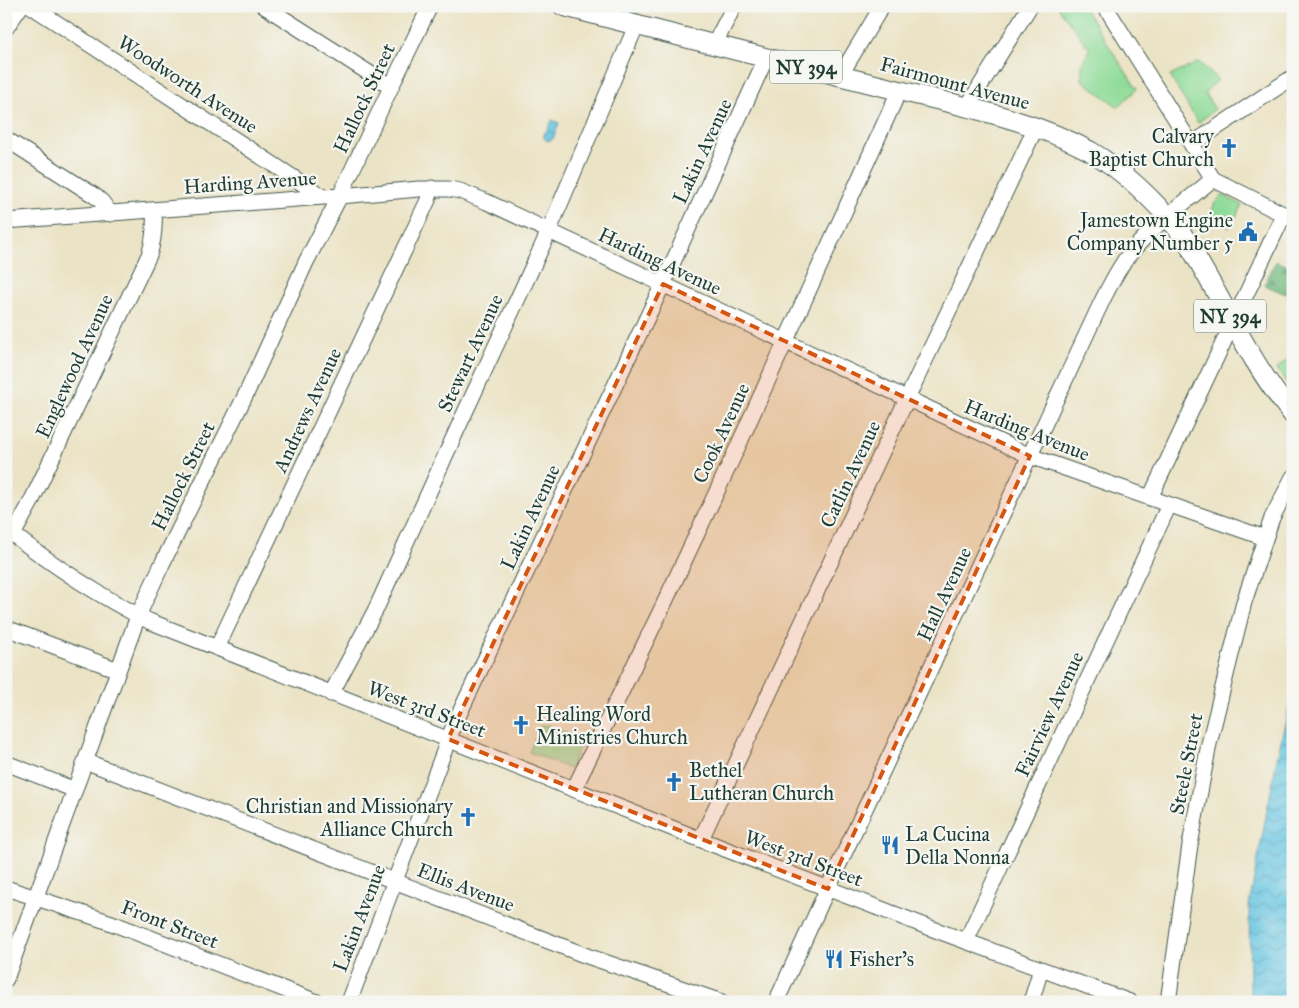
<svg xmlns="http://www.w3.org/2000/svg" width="1299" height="1008" viewBox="0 0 1299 1008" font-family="'IM FELL Great Primer',serif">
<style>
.green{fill:#8fdb98;stroke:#578c66}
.forest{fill:url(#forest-firs);stroke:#497c5a}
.water{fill:url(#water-waves);stroke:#41808a}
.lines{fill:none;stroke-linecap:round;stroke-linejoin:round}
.minor-casing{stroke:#3e564a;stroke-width:17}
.major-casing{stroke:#3e564a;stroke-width:21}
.minor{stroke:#fff;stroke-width:15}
.major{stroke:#fff;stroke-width:19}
.marked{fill:#d45610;fill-opacity:0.2;stroke:#d45610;stroke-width:4;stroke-dasharray:10 6;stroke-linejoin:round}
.labels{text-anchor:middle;stroke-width:4.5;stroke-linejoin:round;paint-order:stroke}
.shield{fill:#f6f6f2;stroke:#60746d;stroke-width:1}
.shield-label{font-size:19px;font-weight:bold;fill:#1f3d34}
.street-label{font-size:20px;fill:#1f3d34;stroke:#f6f6f2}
.poi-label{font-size:20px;fill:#1f3d34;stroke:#f6f6f2;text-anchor:start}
</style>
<defs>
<pattern id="forest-firs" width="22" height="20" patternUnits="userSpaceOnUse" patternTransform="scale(1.25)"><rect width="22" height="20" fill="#73bb80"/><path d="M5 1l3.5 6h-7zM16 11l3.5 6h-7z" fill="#5e996a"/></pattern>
<pattern id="water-waves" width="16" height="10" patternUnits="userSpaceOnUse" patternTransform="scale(1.25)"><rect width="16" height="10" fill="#63c4e1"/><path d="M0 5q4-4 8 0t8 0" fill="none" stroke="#51a0b7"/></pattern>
</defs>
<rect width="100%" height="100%" fill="#f6f6f2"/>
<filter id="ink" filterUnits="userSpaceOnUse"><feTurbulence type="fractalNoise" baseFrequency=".02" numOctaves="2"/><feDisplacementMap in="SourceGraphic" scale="10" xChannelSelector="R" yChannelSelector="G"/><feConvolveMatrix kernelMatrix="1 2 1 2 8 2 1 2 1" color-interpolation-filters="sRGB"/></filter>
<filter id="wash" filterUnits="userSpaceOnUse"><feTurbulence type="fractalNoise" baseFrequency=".0096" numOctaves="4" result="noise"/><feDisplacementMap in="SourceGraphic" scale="20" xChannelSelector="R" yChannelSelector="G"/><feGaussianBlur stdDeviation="1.12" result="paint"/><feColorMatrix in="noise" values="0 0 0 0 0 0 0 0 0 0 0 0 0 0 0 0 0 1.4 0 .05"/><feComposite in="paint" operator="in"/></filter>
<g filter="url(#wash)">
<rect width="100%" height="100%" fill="#ebe3c5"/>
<path class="green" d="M 607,6 L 642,6 L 638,14 Z
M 1057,6 L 1083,6 L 1137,89 L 1118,107 L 1082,80 L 1082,63 L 1090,50 Z
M 1199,62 L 1218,80 L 1206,91 L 1205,94 L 1215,109 L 1198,123 L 1170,76 Z
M 1223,195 L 1242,205 L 1232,225 L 1230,227 C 1223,224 1217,218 1212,212 L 1214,204 Z
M 1293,354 L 1293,392 L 1277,369 Z
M 548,725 L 583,740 L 570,769 L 529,752 L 540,726 Z"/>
<path class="forest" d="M 1276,261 L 1293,268 L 1293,297 L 1264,285 Z"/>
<path class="water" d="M 552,120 L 559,123 L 553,139 L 547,141 L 543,136 L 545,135 L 544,133 L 547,131 Z
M 1293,690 L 1293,1002 L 1250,1002 L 1249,905 L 1278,753 Z"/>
</g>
<g filter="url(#ink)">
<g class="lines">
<g class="minor-casing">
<path id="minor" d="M 31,6 L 323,197
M 264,6 L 391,87
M 1105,6 L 1213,179
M 6,28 L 21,6
M 714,45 L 734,6
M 840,76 L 882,6
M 967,107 L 1030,6
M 6,139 L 95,196 L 102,202 L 111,214
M 1192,144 L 1293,77
M 1213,179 L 1291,218
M 6,221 L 323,197 L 340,196 L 419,189 L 449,189 L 460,191 L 487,202 L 1030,456 L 1265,538
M 1150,498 L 1284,214
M 6,529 C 51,564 99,596 149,621 L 712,844 L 941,932 L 1130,1002
M 13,535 L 30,504 L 149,255 C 154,240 155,226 154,210
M 6,628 L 118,670
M 217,648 L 428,200 L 432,188
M 331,694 L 376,609 L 461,421 L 544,242 L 636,26
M 85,761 L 587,956 L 722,1002
M 6,763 L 75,790
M 574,789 L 662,608 L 734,455 L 899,91
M 701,839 L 912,388 L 1036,127
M 6,888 L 109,922 L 317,1002
M 966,941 L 1169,505
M 6,979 L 138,616 L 162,564 L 247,392 L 306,262 L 340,196 L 391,87 L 430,6
M 349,1002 L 454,725 L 663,284 L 766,58
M 776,1002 L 821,903 L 1102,301 C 1109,287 1116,273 1125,260 C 1149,228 1183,204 1213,179
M 1031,1002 L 1041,969
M 1168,1002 L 1190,845 L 1209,744 L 1244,602 L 1272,518 L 1293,477"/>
</g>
<g class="major-casing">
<path id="major" d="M 563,6 C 671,35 780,61 889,88 C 956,105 1029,118 1090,151 C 1126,172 1156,202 1182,234 C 1220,293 1248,361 1293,415"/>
</g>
<use href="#minor" class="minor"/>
<use href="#major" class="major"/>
</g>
</g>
<path class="marked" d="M 663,284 L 1030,456 L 828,889 L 448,739 Z"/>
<defs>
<g id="church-bare" transform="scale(1.5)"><path d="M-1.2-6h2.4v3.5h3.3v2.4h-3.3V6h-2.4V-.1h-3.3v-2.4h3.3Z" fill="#1f6fb2" stroke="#f6f6f2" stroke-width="2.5" paint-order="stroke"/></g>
<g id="civic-bare" transform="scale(1.5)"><path d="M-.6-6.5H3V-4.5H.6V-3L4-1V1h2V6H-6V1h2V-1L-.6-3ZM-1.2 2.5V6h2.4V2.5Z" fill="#1f6fb2" stroke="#f6f6f2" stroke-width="2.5" paint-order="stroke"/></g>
<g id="restaurant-bare" transform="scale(1.5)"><path d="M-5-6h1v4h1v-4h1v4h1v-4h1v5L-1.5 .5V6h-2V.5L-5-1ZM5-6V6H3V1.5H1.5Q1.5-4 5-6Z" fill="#1f6fb2" stroke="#f6f6f2" stroke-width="2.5" paint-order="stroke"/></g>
</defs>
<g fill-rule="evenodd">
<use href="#church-bare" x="1229" y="148"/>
<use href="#civic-bare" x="1248" y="232"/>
<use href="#church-bare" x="521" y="725"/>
<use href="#church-bare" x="674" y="782"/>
<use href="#church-bare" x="468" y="817"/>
<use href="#restaurant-bare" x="890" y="845"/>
<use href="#restaurant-bare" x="834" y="959"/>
</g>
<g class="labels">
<g class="shield">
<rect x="770" y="50.5" width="72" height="33" rx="4"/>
<rect x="1194" y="299.5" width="72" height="33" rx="4"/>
</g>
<g class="shield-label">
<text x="806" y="74">NY 394</text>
<text x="1230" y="323">NY 394</text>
</g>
<g class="street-label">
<text transform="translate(955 83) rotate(15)" y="7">Fairmount Avenue</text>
<text transform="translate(188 84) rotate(33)" y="7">Woodworth Avenue</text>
<text transform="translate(364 98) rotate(-65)" y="7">Hallock Street</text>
<text transform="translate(702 151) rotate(-65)" y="7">Lakin Avenue</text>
<text transform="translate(250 182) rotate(-4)" y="7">Harding Avenue</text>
<text transform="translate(660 261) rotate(25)" y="7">Harding Avenue</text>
<text transform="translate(470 353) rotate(-65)" y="7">Stewart Avenue</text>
<text transform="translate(74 366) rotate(-65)" y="7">Englewood Avenue</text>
<text transform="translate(307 410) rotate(-65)" y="7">Andrews Avenue</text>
<text transform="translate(1027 430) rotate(22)" y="7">Harding Avenue</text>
<text transform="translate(721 433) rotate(-65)" y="7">Cook Avenue</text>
<text transform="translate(850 474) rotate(-65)" y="7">Catlin Avenue</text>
<text transform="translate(183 476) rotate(-64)" y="7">Hallock Street</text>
<text transform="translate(530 517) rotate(-65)" y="7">Lakin Avenue</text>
<text transform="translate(944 594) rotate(-65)" y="7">Hall Avenue</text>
<text transform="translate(427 709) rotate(21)" y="7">West 3rd Street</text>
<text transform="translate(1049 714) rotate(-65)" y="7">Fairview Avenue</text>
<text transform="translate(1186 764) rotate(-79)" y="7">Steele Street</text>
<text transform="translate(804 858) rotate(21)" y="7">West 3rd Street</text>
<text transform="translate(466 887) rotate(21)" y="7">Ellis Avenue</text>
<text transform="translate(359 918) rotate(-69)" y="7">Lakin Avenue</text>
<text transform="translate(170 924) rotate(21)" y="7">Front Street</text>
</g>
<g class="poi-label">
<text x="1214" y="143" text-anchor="end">Calvary<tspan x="1214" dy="23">Baptist Church</tspan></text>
<text x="1233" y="227" text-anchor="end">Jamestown Engine<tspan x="1233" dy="23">Company Number 5</tspan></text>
<text x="536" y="721">Healing Word<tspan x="536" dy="23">Ministries Church</tspan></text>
<text x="689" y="777">Bethel<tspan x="689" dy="23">Lutheran Church</tspan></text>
<text x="453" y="813" text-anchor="end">Christian and Missionary<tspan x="453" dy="23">Alliance Church</tspan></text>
<text x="905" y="841">La Cucina<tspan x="905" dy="23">Della Nonna</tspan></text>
<text x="849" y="966">Fisher's</text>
</g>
</g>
<rect width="1299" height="1008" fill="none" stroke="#f6f6f2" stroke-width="25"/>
</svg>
